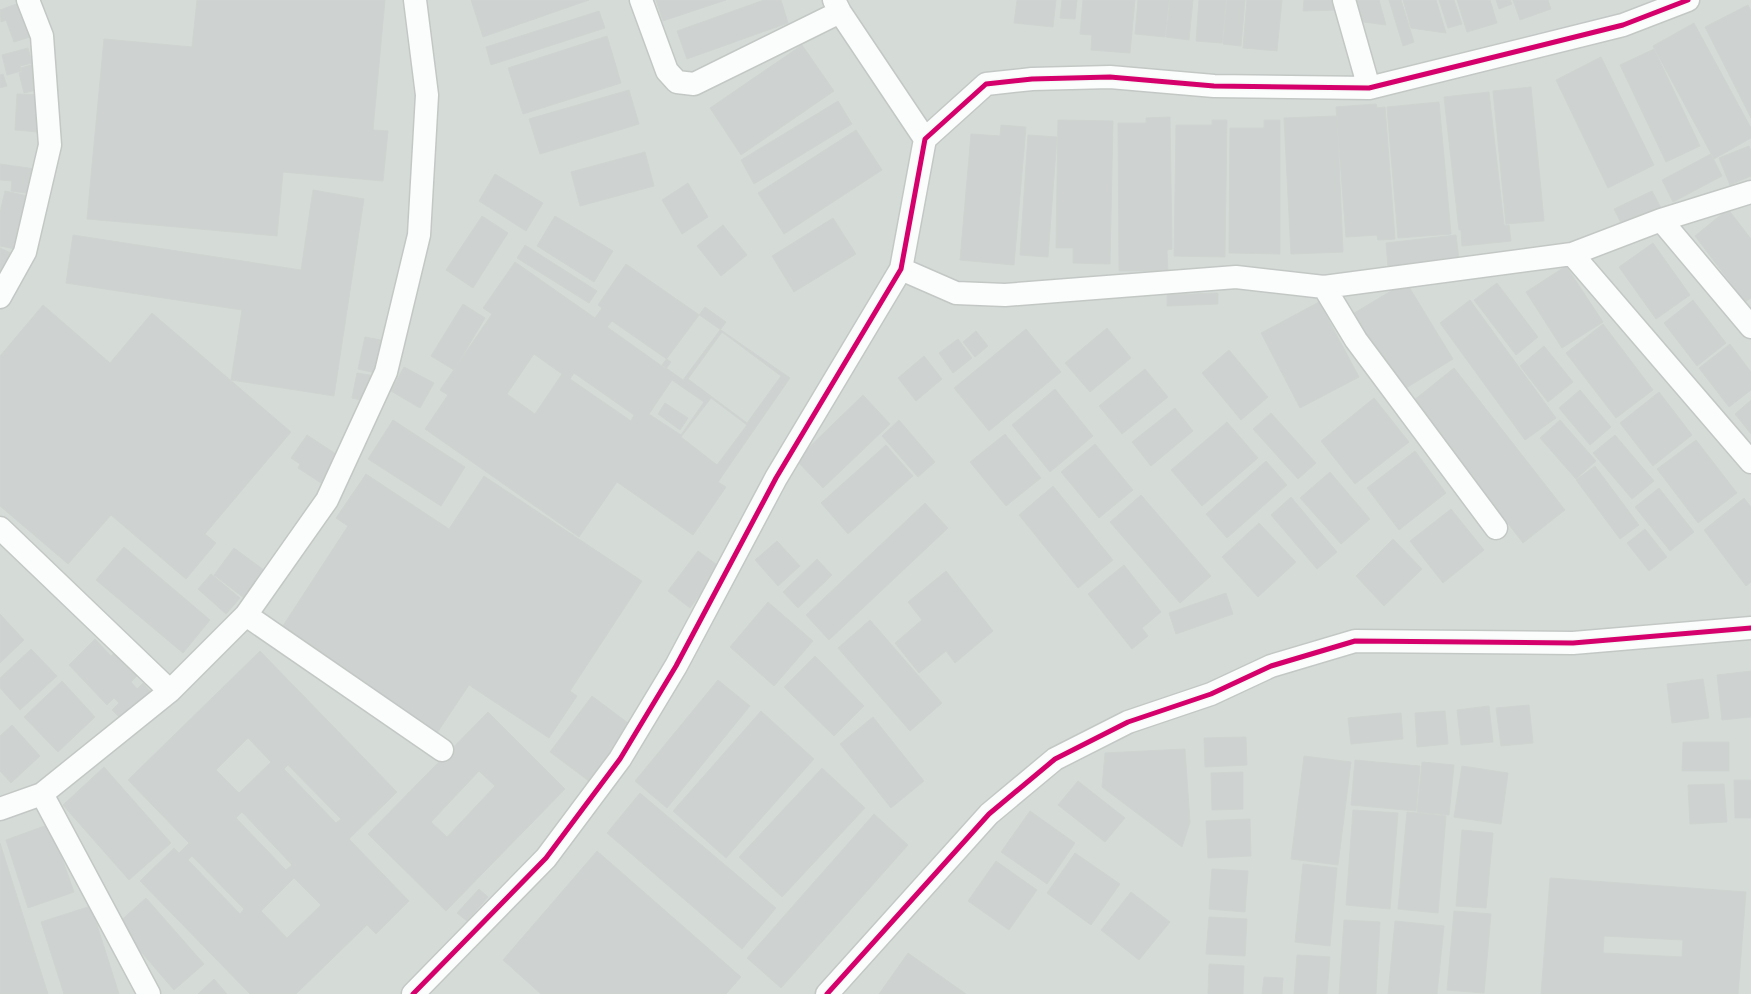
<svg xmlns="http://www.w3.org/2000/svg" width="1751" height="994" viewBox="0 0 1751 994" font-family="'Alegreya Sans',sans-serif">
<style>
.built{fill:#d5dcd8}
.building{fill:#ced2d0;stroke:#cfd4d1;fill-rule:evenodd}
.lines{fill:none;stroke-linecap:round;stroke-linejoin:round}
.street-casing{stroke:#c3c8c5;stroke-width:25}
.street{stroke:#fbfcfc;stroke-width:22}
.cycleway-casing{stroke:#f5faf7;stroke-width:8}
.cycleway{stroke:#d6006c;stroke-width:5}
</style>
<rect width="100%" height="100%" fill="#e6ebe8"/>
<path class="built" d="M 0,0 L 1751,0 L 1751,994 L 0,994 Z"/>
<path class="building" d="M 197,0 L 385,0 L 373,130 L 388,131 L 383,181 L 283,172 L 277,236 L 87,219 L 104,39 L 192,47 Z
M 471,0 L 589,0 L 483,37 Z
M 656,0 L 726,0 L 663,21 Z
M 764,0 L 781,0 L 788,23 L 687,59 L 677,31 Z
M 1017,0 L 1056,0 L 1053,27 L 1014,23 Z
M 1062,0 L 1077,0 L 1075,19 L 1060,18 Z
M 1083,0 L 1135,0 L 1130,53 L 1091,50 L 1092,35 L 1080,34 Z
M 1138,0 L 1169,0 L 1165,37 L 1135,34 Z
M 1170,0 L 1193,0 L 1189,40 L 1166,37 Z
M 1199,0 L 1226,0 L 1222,43 L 1196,41 Z
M 1227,0 L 1245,0 L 1241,46 L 1223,44 Z
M 1247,0 L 1282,0 L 1277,51 L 1243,48 Z
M 1304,0 L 1335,0 L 1337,10 L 1303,11 Z
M 1353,0 L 1379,0 L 1386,25 L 1357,21 Z
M 1389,0 L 1401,0 L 1414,42 L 1403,46 Z
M 1403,0 L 1436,0 L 1446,33 L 1411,28 Z
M 1439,0 L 1454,0 L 1462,24 L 1448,28 Z
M 1457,0 L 1490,0 L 1497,23 L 1467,32 Z
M 1496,0 L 1510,0 L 1512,4 L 1499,9 Z
M 1513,0 L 1548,0 L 1551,9 L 1520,20 Z
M 19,3 L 30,37 L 14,42 L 6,20 L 1,22 L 0,10 Z
M 1748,5 L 1751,11 L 1751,118 L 1705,27 Z
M 599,11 L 605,28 L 491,65 L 486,47 Z
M 1694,23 L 1751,128 L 1751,138 L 1714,159 L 1653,46 Z
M 607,36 L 621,83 L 523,114 L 508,68 Z
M 802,45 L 834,91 L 741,155 L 710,108 Z
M 28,48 L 32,63 L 20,66 L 21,71 L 7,75 L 2,55 Z
M 1654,49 L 1700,146 L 1666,162 L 1620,65 Z
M 1601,57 L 1654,165 L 1608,188 L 1556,80 Z
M 34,64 L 41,89 L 24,93 L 19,73 L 22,72 L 21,68 Z
M 3,74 L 7,86 L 0,88 L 0,75 Z
M 1531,87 L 1544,221 L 1506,224 L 1493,91 Z
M 629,90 L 639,124 L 540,154 L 529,119 Z
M 1489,92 L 1504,225 L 1509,225 L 1511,241 L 1462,246 L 1461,230 L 1459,230 L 1444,97 Z
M 17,94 L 41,95 L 39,132 L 15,130 Z
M 838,101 L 852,124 L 754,184 L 741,160 Z
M 1439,102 L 1451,234 L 1398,238 L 1387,107 Z
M 1376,104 L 1377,108 L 1385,107 L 1395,239 L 1378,240 L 1377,235 L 1346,237 L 1336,107 Z
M 1337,116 L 1343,252 L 1291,254 L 1284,118 Z
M 1170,117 L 1172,249 L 1167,250 L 1168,271 L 1119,271 L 1118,123 L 1146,123 L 1146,118 Z
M 1058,120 L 1113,121 L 1110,264 L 1073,263 L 1073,248 L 1056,248 Z
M 1212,120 L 1227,120 L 1225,257 L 1174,256 L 1176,125 L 1212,125 Z
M 1264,120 L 1280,120 L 1280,254 L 1229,253 L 1230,128 L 1264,128 Z
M 1001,125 L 1026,127 L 1014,265 L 960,260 L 971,134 L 1000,136 Z
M 856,130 L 882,170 L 784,234 L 758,193 Z
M 1028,135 L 1057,137 L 1048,257 L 1020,255 Z
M 1749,146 L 1751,151 L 1751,176 L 1730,185 L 1719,158 Z
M 645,152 L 654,186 L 580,206 L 571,172 Z
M 1711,154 L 1722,176 L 1673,202 L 1662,180 Z
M 0,164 L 36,169 L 33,194 L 11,191 L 12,181 L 0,180 Z
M 495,174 L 543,203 L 526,231 L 479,201 Z
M 688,183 L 708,217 L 682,234 L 662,200 Z
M 313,190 L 364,199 L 334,396 L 231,380 L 242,310 L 66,283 L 73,235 L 301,270 Z
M 5,191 L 32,197 L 20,250 L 0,246 L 0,212 Z
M 1652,191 L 1661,208 L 1623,227 L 1614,209 Z
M 1728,209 L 1751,239 L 1751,298 L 1745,302 L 1695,236 Z
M 482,216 L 508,233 L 473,288 L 446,270 Z
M 555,216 L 613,251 L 594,282 L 537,246 Z
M 833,218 L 856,254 L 794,292 L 772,256 Z
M 723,225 L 747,255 L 721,276 L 697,246 Z
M 1456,235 L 1459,259 L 1388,267 L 1386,243 Z
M 1653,243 L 1690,295 L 1656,319 L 1619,267 Z
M 525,245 L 597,291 L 589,303 L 517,258 Z
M 0,248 L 13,254 L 0,282 Z
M 515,262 L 595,318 L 602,308 L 598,305 L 626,264 L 790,378 L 718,482 L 726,487 L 693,535 L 617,482 L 579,537 L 425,429 L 448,395 L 440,390 L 492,314 L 483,308 ZM 612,321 L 671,362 L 666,369 L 607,327 ZM 534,354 L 562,374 L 535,414 L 507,394 ZM 574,373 L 634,415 L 631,421 L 570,379 ZM 672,380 L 704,402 L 681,435 L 649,414 Z
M 1566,266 L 1603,322 L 1562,348 L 1526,292 Z
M 1406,282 L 1453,359 L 1398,393 L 1351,315 Z
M 1497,283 L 1538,337 L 1516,355 L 1474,300 Z
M 1218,293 L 1218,304 L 1167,306 L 1167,295 Z
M 1470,300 L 1556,418 L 1525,440 L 1440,323 Z
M 1693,300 L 1726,343 L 1697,366 L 1664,323 Z
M 1319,302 L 1359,377 L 1300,408 L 1261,333 Z
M 463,304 L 485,318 L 454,370 L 431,356 Z
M 43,305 L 110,363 L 152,313 L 291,432 L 205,534 L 216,543 L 186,579 L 111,515 L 68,564 L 0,506 L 0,356 Z
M 705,307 L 726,322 L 683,380 L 662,365 Z
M 1603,324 L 1653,390 L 1616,418 L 1566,353 Z
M 1107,328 L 1131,358 L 1090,392 L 1065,363 Z
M 1026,329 L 1061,372 L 989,431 L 954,388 Z
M 976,331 L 988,346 L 975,357 L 963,342 Z
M 722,332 L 781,376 L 747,423 L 688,379 Z
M 365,337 L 386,341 L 380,374 L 358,369 Z
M 958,339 L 972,358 L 953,373 L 939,353 Z
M 1730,344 L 1751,372 L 1751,390 L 1729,407 L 1699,368 Z
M 1544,346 L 1573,382 L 1548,402 L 1520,366 Z
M 1229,350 L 1268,397 L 1241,420 L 1202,373 Z
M 924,356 L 942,379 L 916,401 L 898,378 Z
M 404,367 L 434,383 L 420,408 L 391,391 Z
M 1454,368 L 1565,510 L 1523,543 L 1413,401 Z
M 1145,369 L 1168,397 L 1122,434 L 1099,406 Z
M 357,373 L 375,376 L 370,402 L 352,398 Z
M 1055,389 L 1093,436 L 1050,472 L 1012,425 Z
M 1580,390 L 1611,427 L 1590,445 L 1559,408 Z
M 1659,392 L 1692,435 L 1653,466 L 1620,423 Z
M 863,395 L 890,424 L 823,488 L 796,460 Z
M 711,398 L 747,425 L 717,465 L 681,437 Z
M 1374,398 L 1409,442 L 1355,484 L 1321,441 Z
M 1751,400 L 1751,434 L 1735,414 Z
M 665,403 L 688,418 L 680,430 L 658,414 Z
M 1175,408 L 1193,431 L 1151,466 L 1132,442 Z
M 1271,413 L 1316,463 L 1298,479 L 1253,429 Z
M 393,420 L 465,467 L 441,506 L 368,459 Z
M 899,420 L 935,462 L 918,477 L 882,436 Z
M 1560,420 L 1596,461 L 1576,479 L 1540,438 Z
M 1227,422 L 1258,458 L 1202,506 L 1171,470 Z
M 1005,434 L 1041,478 L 1006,506 L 970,462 Z
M 307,435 L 339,456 L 321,483 L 298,468 L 300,464 L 291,458 Z
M 1615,435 L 1654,481 L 1632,499 L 1593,453 Z
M 1696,440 L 1737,493 L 1698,523 L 1657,469 Z
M 1095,444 L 1133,490 L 1099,518 L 1061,472 Z
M 886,445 L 913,476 L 848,534 L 821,503 Z
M 1415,451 L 1446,493 L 1399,530 L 1367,488 Z
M 1266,461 L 1287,485 L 1227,538 L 1206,514 Z
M 1595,466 L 1639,525 L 1620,539 L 1576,480 Z
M 1330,472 L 1370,519 L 1341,544 L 1300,498 Z
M 366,474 L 449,529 L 484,476 L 642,581 L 570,691 L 577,696 L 549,738 L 469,685 L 433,739 L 277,635 L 348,526 L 336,518 Z
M 1053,486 L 1113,560 L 1078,588 L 1019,515 Z
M 1659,488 L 1694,532 L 1670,551 L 1635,507 Z
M 1141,495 L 1211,576 L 1180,603 L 1110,522 Z
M 1291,497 L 1337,552 L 1317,569 L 1271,515 Z
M 1744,498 L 1751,507 L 1751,582 L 1746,586 L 1704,530 Z
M 925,503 L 948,528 L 829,640 L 806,615 Z
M 1451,509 L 1484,550 L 1443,583 L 1410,541 Z
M 1259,523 L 1296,562 L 1258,597 L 1222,557 Z
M 1645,529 L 1667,557 L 1649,571 L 1627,543 Z
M 1393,539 L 1422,569 L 1384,606 L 1356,576 Z
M 777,541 L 800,566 L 778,586 L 755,560 Z
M 124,547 L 210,620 L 183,653 L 96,580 Z
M 234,548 L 264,570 L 244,598 L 214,575 Z
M 698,551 L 720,567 L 690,608 L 668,591 Z
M 817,559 L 832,575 L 798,608 L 783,592 Z
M 1124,565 L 1161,612 L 1142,628 L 1148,636 L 1132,649 L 1088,594 Z
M 946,571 L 993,631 L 955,663 L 946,651 L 919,673 L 895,643 L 922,620 L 908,602 Z
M 211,574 L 240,598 L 226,614 L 198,589 Z
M 1226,593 L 1233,614 L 1176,634 L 1169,613 Z
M 768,602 L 813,641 L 774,686 L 730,647 Z
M 0,614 L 24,640 L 0,663 Z
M 870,620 L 942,703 L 910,731 L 838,648 Z
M 95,639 L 111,656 L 115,652 L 137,676 L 131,682 L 137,689 L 143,683 L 150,691 L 121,719 L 112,710 L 119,703 L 114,698 L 107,705 L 69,665 Z
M 31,649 L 57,676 L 20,710 L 0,688 L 0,678 Z
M 260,651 L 397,792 L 349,839 L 409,901 L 376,934 L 367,925 L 296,994 L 250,994 L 140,881 L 174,848 L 179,853 L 189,843 L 128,780 ZM 248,738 L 271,762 L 239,793 L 216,770 ZM 288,765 L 341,819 L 336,823 L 284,769 ZM 242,812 L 292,865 L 286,870 L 236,818 ZM 192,856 L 244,909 L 240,914 L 188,860 ZM 294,878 L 321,905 L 287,938 L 261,911 Z
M 815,656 L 864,706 L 834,736 L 784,687 Z
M 1751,671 L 1751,717 L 1722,720 L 1717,675 Z
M 1703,679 L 1709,718 L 1672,723 L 1667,684 Z
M 718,680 L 750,706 L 667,808 L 635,781 Z
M 62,681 L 95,717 L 58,752 L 24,717 Z
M 592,696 L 632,726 L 590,782 L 550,752 Z
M 1529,705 L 1533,743 L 1501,746 L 1496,708 Z
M 1489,706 L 1493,742 L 1461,745 L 1457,710 Z
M 761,711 L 814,759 L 726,858 L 673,811 Z
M 1445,711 L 1448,744 L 1417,747 L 1415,713 Z
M 488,712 L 565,789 L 446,911 L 368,834 ZM 479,771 L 495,786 L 447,837 L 431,822 Z
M 1401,713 L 1403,739 L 1351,744 L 1348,718 Z
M 873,717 L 924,781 L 891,808 L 840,744 Z
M 12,725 L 40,756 L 11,783 L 0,771 L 0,736 Z
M 1246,737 L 1247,765 L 1205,767 L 1204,738 Z
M 1683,742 L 1729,742 L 1729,771 L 1682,771 Z
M 1185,749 L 1190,822 L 1182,847 L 1102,787 L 1105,753 Z
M 1304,756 L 1351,762 L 1338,865 L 1291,859 Z
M 1355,760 L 1420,766 L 1416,811 L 1351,805 Z
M 1422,762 L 1454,765 L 1449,815 L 1417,812 Z
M 1462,766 L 1508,773 L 1501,824 L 1454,817 Z
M 104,767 L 171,843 L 129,880 L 63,805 Z
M 822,768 L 865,808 L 782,897 L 739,857 Z
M 1243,772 L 1243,809 L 1212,810 L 1211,773 Z
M 1734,780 L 1751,780 L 1751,818 L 1735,818 Z
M 1078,781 L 1125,818 L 1105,842 L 1058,805 Z
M 1724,784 L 1727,822 L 1690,824 L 1688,785 Z
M 640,793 L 776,908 L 742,949 L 607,833 Z
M 1353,810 L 1398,813 L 1390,909 L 1346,905 Z
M 1030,811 L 1075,843 L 1047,884 L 1001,852 Z
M 1407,812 L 1446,816 L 1438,913 L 1398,909 Z
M 874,814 L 908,845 L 781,988 L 747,958 Z
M 1250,819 L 1251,856 L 1208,858 L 1206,821 Z
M 50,824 L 74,892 L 28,908 L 6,840 Z
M 1462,830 L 1493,833 L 1486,908 L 1456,906 Z
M 0,843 L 48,994 L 0,994 Z
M 597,851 L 741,977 L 726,994 L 541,994 L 503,960 Z
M 1075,853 L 1120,884 L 1091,925 L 1047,893 Z
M 996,861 L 1037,890 L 1009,930 L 968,901 Z
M 1303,864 L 1337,868 L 1330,946 L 1295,942 Z
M 1212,869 L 1248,871 L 1245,912 L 1209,909 Z
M 1550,878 L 1746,892 L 1738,994 L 1541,994 ZM 1604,936 L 1683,940 L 1682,957 L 1603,953 Z
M 479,889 L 488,897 L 467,921 L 457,913 Z
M 1131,892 L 1170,922 L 1139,960 L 1101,930 Z
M 146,898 L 204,964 L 174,990 L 117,924 Z
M 91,906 L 119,994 L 64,994 L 41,922 Z
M 1454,911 L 1491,914 L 1484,993 L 1447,990 Z
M 1209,917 L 1247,919 L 1245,956 L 1206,954 Z
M 1344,920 L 1380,922 L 1376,994 L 1339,994 Z
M 1395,921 L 1444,926 L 1437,994 L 1388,994 Z
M 908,953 L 966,994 L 879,994 Z
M 1297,955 L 1330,957 L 1327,994 L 1294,994 Z
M 1209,964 L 1244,966 L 1243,994 L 1208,994 Z
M 1264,977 L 1283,978 L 1282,994 L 1262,994 Z
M 214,979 L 227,994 L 198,994 Z"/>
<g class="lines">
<g class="street-casing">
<path id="street" d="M 641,0 L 667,71 L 677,82 L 694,84 L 840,12
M 834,0 L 840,12 L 925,139
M 1344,0 L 1369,88
M 1661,220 L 1751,327
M 1572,254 L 1751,462
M 901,269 L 956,293 L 1005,295 L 1236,277 L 1324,287 L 1572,254 L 1661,220 L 1751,192
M 1324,287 L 1356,340 L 1496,528
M 0,297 L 25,252 L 50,145 L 42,36 L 28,0
M 0,528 L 170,691
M 246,615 L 442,750
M 42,794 L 149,994
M 0,809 L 42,794 L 170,691 L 246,615 L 327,500 L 386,372 L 419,235 L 427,95 L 415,0
M 413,994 L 546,858 L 620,759 L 676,666 L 776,478 L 901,269 L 925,139 L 986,84 L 1032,79 L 1110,77 L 1214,86 L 1369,88 L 1623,25 L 1688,0
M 827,994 L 989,814 L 1055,759 L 1128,722 L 1211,694 L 1271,666 L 1355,641 L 1573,643 L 1751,628"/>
</g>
<use href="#street" class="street"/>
<g class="cycleway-casing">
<path id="cycleway" d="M 413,994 L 546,858 L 620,759 L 676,666 L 776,478 L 901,269 L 925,139 L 986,84 L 1032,79 L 1110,77 L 1214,86 L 1369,88 L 1623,25 L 1688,0
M 827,994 L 989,814 L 1055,759 L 1128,722 L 1211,694 L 1271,666 L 1355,641 L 1573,643 L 1751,628"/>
</g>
<use href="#cycleway" class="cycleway"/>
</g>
</svg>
